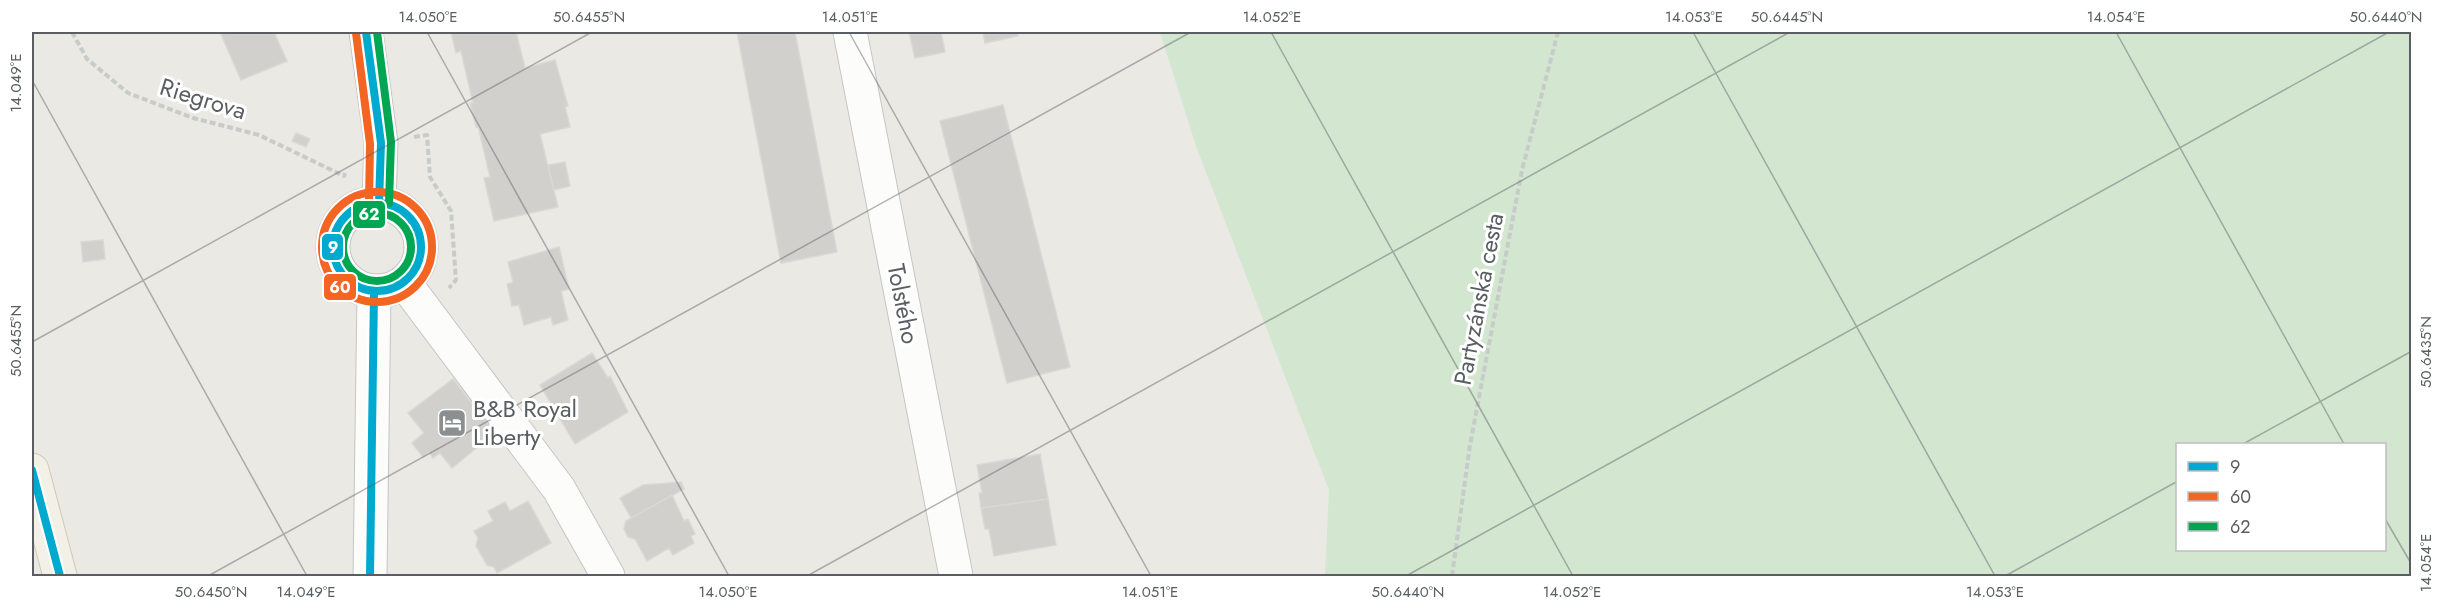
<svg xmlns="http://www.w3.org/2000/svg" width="2443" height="608" viewBox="0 0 2443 608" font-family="Jost,sans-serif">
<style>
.green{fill:#d2e6d0;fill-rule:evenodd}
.building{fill:#d1d0cd;stroke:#dad8d4;stroke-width:1.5}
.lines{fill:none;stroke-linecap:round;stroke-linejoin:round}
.minor-casing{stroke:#c5c5c5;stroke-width:35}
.major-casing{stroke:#d1c9b3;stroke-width:35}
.path{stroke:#c7cbc9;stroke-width:4;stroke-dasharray:6 3;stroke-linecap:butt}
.minor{stroke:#fcfcfb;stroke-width:33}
.major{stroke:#f2f0e7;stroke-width:33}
.bus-1-casing{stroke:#fff;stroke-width:12}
.bus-2-casing{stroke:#fff;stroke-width:12}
.bus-3-casing{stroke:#fff;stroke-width:12}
.bus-1{stroke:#00a9ce;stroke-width:8}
.bus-2{stroke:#f26522;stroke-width:8}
.bus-3{stroke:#00a651;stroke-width:8}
.ticks{fill:none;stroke:#5a5e62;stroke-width:1.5;stroke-opacity:0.45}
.labels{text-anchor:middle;stroke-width:6;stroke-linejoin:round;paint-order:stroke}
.street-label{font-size:24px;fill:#5a5e62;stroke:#fff}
.poi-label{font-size:24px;fill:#5a5e62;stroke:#fff;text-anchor:start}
.line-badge{stroke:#fff;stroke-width:2}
.badge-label{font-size:16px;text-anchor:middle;font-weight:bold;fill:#fff}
.neatline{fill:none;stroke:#5a5e62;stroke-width:2}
.ticks-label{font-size:15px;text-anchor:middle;fill:#5a5e62}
</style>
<rect width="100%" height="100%" fill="#eae9e4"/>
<path class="green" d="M 1160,32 L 2411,32 L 2411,576 L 1325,576 L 1329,490 L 1196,146 ZM 2178,444 L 2384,444 L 2384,550 L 2178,550 Z"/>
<path class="building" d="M 220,32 L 274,32 L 287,61 L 241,80 Z
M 451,32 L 516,32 L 525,68 L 555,60 L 568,106 L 565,107 L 570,127 L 540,134 L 558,207 L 494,221 L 484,178 L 490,177 L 478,126 L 476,127 L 470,103 L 473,103 L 461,51 L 456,53 Z
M 737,32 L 795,32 L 837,252 L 781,263 Z
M 909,32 L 941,32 L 945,52 L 915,58 Z
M 983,32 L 1017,32 L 1018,36 L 985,43 Z
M 1003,105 L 1070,367 L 1007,383 L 940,121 Z
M 296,133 L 310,139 L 306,147 L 292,141 Z
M 565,162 L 570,186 L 554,190 L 548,165 Z
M 103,240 L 105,259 L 83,262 L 81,242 Z
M 559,247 L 569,289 L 561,291 L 568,320 L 553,325 L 551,317 L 524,325 L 519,305 L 512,306 L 507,284 L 513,282 L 508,262 Z
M 592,353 L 608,378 L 610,376 L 628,412 L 575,444 L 540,385 Z
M 453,379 L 495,433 L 452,468 L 440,453 L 433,458 L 429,452 L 423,457 L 412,443 L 424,433 L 408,413 Z
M 1040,454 L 1048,499 L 981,508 L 979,493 L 982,493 L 977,465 Z
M 681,482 L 684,489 L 631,518 L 620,498 L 643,485 Z
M 672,495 L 684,521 L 688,519 L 695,534 L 691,536 L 694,543 L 673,555 L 669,548 L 647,561 L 635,539 L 628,537 L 624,529 L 626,521 Z
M 1048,499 L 1056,545 L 994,556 L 989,529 L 985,529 L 981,508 Z
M 528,501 L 551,543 L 497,573 L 494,567 L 487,565 L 476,546 L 478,538 L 474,531 L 493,521 L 488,511 L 505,502 L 510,511 Z"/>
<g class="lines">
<g class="minor-casing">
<path id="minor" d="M 366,32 L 381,143 L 379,203
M 850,32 L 956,576
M333 247a44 44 0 1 1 88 0a44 44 0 1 1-88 0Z
M 404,282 L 559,489 L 608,576
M 370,576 L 374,292"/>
</g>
<g class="major-casing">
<path id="major" d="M 32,470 L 60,576"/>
</g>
<path class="path" d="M 72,32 L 87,59 L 128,93 L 193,118 L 259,135 L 344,176 L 345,173
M 414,137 L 427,135 L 430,177 L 451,211 L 456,280 L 449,288
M 1452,576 L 1470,445 L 1522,170 L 1558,32"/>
<use href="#minor" class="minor"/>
<use href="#major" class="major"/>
<g class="bus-1-casing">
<path id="bus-1" d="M 366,32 L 381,143 L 379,203
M333 247a44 44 0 1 1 88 0a44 44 0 1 1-88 0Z
M 32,470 L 60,576
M 370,576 L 374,292"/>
</g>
<g class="bus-2-casing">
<path id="bus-2" d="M 356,33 L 370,144 L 369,203
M322 247a55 55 0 1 1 110 0a55 55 0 1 1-110 0Z"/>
</g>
<g class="bus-3-casing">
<path id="bus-3" d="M 377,32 L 391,142 L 389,203
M343 247a34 34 0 1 1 68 0a34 34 0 1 1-68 0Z"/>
</g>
<use href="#bus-1" class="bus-1"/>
<use href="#bus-2" class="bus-2"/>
<use href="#bus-3" class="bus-3"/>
</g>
<path class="ticks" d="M 427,32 L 729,576M 849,32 L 1151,576M 1271,32 L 1573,576M 1693,32 L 1995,576M 2116,32 L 2344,444M 32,80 L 307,576M 32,342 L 592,32M 2243,444 L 2412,351M 2384,517 L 2412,565M 208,576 L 1191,32M 807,576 L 1790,32M 1406,576 L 2389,32M 2005,576 L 2178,481"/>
<defs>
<g id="hotel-square" transform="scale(1.5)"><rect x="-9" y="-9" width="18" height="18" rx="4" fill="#8c8f90" stroke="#fff"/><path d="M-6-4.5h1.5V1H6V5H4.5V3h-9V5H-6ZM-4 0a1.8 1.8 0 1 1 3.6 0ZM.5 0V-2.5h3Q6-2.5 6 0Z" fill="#fff"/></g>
</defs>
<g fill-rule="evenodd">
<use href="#hotel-square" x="452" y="423"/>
</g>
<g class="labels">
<g class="street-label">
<text transform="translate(203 99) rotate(17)" y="8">Riegrova</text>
<text transform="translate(1479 299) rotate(-79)" y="8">Partyzánská cesta</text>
<text transform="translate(903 304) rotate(79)" y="8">Tolstého</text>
</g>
<g class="poi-label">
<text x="473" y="417">B&amp;B Royal<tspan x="473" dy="28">Liberty</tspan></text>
</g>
</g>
<g class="line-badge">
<rect x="352" y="200" width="34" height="29" rx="6" fill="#00a651"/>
<rect x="321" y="233" width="23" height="28" rx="6" fill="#00a9ce"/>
<rect x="323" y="273" width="34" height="28" rx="6" fill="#f26522"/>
</g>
<g class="badge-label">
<text x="369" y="220">62</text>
<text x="333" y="253">9</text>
<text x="340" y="293">60</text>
</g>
<rect width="2443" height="608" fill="none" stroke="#ffffff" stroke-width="66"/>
<rect x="2176" y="443" width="210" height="108" fill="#ffffff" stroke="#bdbfc0" stroke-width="1.5"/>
<rect x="2188" y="462" width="30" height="9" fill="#00a9ce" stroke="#bdbfc0" stroke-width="1.5"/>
<text x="2230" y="473" font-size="18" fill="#5a5e62">9</text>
<rect x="2188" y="492" width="30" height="9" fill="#f26522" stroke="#bdbfc0" stroke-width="1.5"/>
<text x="2230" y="503" font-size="18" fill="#5a5e62">60</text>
<rect x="2188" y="522" width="30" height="9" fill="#00a651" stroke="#bdbfc0" stroke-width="1.5"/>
<text x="2230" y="533" font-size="18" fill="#5a5e62">62</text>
<rect x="33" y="33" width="2377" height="542" class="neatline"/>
<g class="ticks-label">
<text x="428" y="22">14.050°E</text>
<text x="589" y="22">50.6455°N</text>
<text x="850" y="22">14.051°E</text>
<text x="1272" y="22">14.052°E</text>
<text x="1694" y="22">14.053°E</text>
<text x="1787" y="22">50.6445°N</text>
<text x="2116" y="22">14.054°E</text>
<text x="2386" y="22">50.6440°N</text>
<text transform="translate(16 83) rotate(-90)" y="5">14.049°E</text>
<text transform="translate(16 341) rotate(-90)" y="5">50.6455°N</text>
<text transform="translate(2426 352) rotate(-90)" y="5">50.6435°N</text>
<text transform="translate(2426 563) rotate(-90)" y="5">14.054°E</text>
<text x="211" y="597">50.6450°N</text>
<text x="306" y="597">14.049°E</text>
<text x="728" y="597">14.050°E</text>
<text x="1150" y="597">14.051°E</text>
<text x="1408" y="597">50.6440°N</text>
<text x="1572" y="597">14.052°E</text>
<text x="1995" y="597">14.053°E</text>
</g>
</svg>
